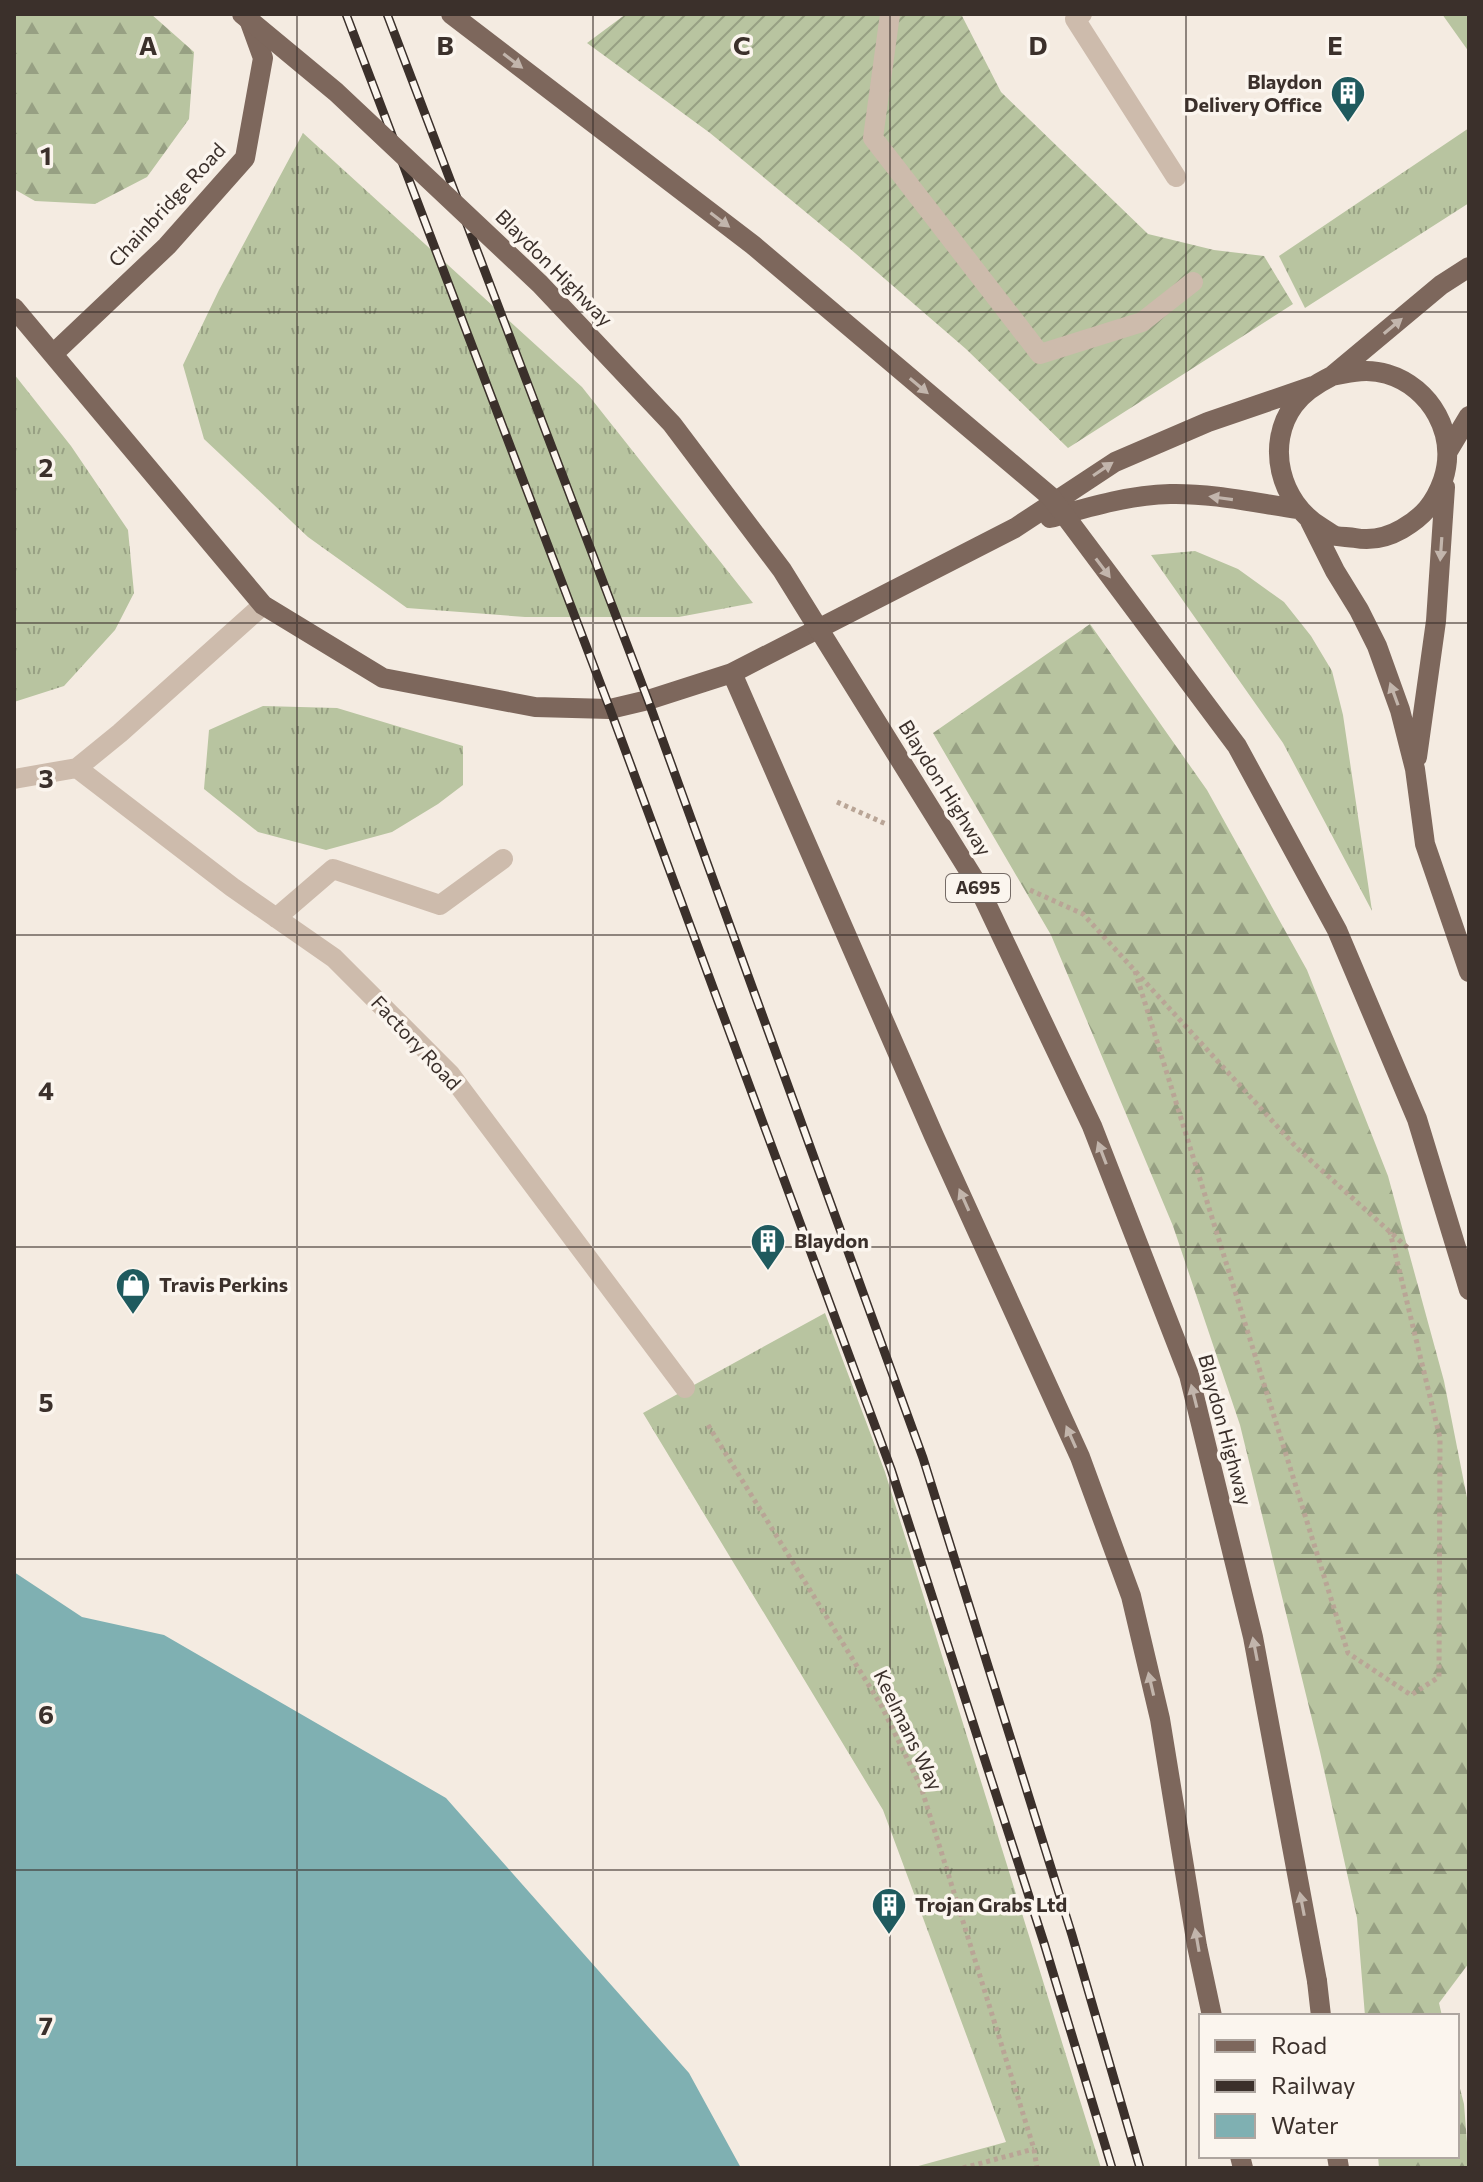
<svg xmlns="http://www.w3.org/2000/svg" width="1483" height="2182" viewBox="0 0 1483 2182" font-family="Commissioner,sans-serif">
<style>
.grass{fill:url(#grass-tufts)}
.forest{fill:url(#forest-firs)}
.garden{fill:url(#garden-furrows)}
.water{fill:#7fb0b2}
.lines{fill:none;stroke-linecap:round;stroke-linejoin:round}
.path{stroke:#b9a596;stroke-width:5;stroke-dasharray:4 4;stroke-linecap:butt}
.minor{stroke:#cdbbac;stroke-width:20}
.major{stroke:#7d675c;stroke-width:20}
.rail-casing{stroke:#3b302b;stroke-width:9}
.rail{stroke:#fbf5ee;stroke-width:6;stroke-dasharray:18;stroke-linecap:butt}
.major-bridge{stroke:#7d675c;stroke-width:20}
.oneway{fill:#c2b5ac}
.grid{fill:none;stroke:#3b302b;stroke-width:2;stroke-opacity:0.55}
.labels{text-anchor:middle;stroke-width:7;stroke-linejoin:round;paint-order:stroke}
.shield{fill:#fbf5ee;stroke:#756b66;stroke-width:2}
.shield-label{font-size:18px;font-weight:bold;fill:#3b302b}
.poi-label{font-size:20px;font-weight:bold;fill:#3b302b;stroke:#fbf5ee;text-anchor:start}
.street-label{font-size:20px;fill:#3b302b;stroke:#fbf5ee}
.grid-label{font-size:26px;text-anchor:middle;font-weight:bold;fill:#3b302b;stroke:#fbf5ee;stroke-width:7;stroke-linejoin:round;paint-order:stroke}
</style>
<defs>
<pattern id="grass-tufts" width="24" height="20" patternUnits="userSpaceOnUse" patternTransform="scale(2)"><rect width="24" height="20" fill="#b8c4a0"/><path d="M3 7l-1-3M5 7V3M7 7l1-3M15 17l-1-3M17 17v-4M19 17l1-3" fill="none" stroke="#97a083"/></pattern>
<pattern id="forest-firs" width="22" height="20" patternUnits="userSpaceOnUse" patternTransform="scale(2)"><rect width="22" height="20" fill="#b8c4a0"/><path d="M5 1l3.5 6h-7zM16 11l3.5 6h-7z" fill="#97a083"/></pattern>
<pattern id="garden-furrows" width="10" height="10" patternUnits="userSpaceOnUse" patternTransform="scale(2)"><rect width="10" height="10" fill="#b8c4a0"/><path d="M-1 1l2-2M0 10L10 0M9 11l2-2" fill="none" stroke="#97a083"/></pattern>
</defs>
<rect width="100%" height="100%" fill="#f4ebe1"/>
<path class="grass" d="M 1442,14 L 1469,14 L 1469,52 Z
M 1469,128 L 1469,203 L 1305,308 L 1279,256 Z
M 303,133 L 582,387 L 753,603 L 679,617 L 525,617 L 407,608 L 308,537 L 204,439 L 183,365 L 219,290 Z
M 14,374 L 71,446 L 128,530 L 134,593 L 115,630 L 64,686 L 14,702 Z
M 1195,551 L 1238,569 L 1284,602 L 1311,636 L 1332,671 L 1343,715 L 1372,911 L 1283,743 L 1151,555 Z
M 263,706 L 337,708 L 463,746 L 463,785 L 438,804 L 392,832 L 326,850 L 258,832 L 204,789 L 209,730 Z
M 825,1313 L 885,1472 L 1101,2168 L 911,2168 L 1006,2142 L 883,1810 L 643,1413 Z"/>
<path class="forest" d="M 14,14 L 151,14 L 194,52 L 189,119 L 147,177 L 95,204 L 35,201 L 14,189 Z
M 1090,624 L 1207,790 L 1307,970 L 1388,1176 L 1444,1381 L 1469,1508 L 1469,1963 L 1439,2003 L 1442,2016 L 1365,2016 L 1357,1918 L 1320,1752 L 1240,1425 L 1173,1226 L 1051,935 L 933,733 Z
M 1457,2077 L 1464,2104 L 1469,2168 L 1379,2168 L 1378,2156 L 1457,2156 Z"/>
<path class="garden" d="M 626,14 L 961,14 L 1001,92 L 1148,234 L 1214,250 L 1264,256 L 1293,304 L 1068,448 L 966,349 L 848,247 L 710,133 L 587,43 Z"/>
<path class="water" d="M 14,1572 L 82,1617 L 164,1635 L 446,1798 L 689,2073 L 741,2168 L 14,2168 Z"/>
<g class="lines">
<path class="path" d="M 837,802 L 886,824
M 1030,890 L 1083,914 L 1298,1149 L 1409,1249
M 1135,971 L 1348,1653 L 1411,1695 L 1439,1677 L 1440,1438 L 1390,1232
M 708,1425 L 881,1705 L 921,1787 L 1034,2149 L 1037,2168
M 963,2168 L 1034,2149"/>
<path class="minor" d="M 890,14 L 873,138 L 1040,354 L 1142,322 L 1193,282
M 1082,14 L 1075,19 L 1176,177
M 77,768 L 232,887 L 334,958 L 450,1074 L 685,1388
M 14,779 L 77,768 L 120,733 L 263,605
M 276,918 L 333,869 L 440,905 L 503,859"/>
<path class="major" d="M 14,308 L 263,605 L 383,678 L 535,707 L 610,709 L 648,700 L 732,673 L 1015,528 L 1115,462 L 1208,422 L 1313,386
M 53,354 L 167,246 L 245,158 L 263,58 L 247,14
M 1332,376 C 1351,372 1368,368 1387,374 C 1431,387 1458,435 1443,480 C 1435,503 1423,517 1402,529 C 1388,537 1371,541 1355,538 C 1349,537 1342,537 1336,536 C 1331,534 1326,530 1321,527 C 1280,503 1265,444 1294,405 C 1304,391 1318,383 1332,376 L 1441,285 L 1469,267
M 1448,451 L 1469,416
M 1050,518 C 1089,507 1129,495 1170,494 C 1212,493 1256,503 1298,509
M 1310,521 L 1335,571 L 1359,610 L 1377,646 L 1400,710 L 1415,769 L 1425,844 L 1469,972
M 732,673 L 934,1136 L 1080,1457 L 1131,1596 L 1160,1719 L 1197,1946 L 1212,2016
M 1417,757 L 1436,621 L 1445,487
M 1317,1981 L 1321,2016
M 1240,2156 L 1243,2168
M 1337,2156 L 1339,2168"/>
<g class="rail-casing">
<path id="rail" d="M 346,14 L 610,709 L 891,1469 L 1044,1943 L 1112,2168
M 387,14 L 648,700 L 923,1458 L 1072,1935 L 1140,2168"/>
</g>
<use href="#rail" class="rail"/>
<path class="major-bridge" d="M 242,14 L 336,92 L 540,284 L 672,424 L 782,570 L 976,882 L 1092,1126 L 1189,1375 L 1253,1637 L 1317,1981
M 451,14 L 753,245 L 1051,497 L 1237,746 L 1337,930 L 1417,1119 L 1469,1290"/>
</g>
<defs><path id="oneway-solid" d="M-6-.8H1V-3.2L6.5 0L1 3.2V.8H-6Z" transform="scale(2)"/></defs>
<g class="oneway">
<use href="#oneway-solid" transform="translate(513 61) rotate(37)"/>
<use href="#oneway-solid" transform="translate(720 220) rotate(37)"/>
<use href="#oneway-solid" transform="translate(1393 326) rotate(-40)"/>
<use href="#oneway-solid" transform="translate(919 386) rotate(40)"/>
<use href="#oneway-solid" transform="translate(1103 469) rotate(-34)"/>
<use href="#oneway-solid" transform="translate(1221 498) rotate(-172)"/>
<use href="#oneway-solid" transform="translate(1441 549) rotate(94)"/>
<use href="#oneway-solid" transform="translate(1103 568) rotate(53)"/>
<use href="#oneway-solid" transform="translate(1394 694) rotate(-110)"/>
<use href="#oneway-solid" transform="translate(1102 1153) rotate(-111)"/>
<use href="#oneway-solid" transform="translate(964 1200) rotate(-114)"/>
<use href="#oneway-solid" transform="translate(1194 1396) rotate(-104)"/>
<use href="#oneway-solid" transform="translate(1071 1437) rotate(-114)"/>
<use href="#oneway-solid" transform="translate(1255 1649) rotate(-101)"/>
<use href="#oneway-solid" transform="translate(1151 1684) rotate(-103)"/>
<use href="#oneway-solid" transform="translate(1302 1904) rotate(-101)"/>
<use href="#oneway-solid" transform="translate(1197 1940) rotate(-100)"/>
</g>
<path class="grid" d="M 297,14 L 297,2168M 593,14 L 593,2168M 890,14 L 890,2168M 1186,14 L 1186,2168M 14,312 L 1469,312M 14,623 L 1469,623M 14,935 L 1469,935M 14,1247 L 1469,1247M 14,1559 L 1469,1559M 14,1870 L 1469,1870"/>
<defs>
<g id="building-pin" transform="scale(1.8)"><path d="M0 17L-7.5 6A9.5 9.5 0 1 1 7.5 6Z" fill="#1f5a5e" stroke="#fbf5ee"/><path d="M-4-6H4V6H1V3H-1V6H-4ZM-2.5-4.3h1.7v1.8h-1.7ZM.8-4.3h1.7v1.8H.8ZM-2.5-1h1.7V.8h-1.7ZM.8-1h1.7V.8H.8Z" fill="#fff"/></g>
<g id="shop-pin" transform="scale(1.8)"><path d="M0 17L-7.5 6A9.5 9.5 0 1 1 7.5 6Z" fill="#1f5a5e" stroke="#fbf5ee"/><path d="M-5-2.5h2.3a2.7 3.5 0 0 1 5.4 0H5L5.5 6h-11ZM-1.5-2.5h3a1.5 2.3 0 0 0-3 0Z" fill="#fff"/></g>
</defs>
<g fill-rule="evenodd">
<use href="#building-pin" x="1348" y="93"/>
<use href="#building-pin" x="768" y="1241"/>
<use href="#shop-pin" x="133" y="1285"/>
<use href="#building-pin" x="889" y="1905"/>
</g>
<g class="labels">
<rect class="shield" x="946" y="874" width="64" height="28" rx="6"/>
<g class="shield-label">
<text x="978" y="894">A695</text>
</g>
<g class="poi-label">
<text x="1322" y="89" text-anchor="end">Blaydon<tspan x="1322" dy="23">Delivery Office</tspan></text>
<text x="794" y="1248">Blaydon</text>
<text x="159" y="1292">Travis Perkins</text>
<text x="915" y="1912">Trojan Grabs Ltd</text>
</g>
<g class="street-label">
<text transform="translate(167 205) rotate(-47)" y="7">Chainbridge Road</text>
<text transform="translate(554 268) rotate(45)" y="7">Blaydon Highway</text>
<text transform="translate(945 788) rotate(58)" y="7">Blaydon Highway</text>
<text transform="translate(416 1043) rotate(47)" y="7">Factory Road</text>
<text transform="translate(1225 1430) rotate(75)" y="7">Blaydon Highway</text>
<text transform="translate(908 1730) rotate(64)" y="7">Keelmans Way</text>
</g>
</g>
<g class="grid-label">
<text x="148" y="55">A</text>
<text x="445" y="55">B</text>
<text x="742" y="55">C</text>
<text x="1038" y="55">D</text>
<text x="1335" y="55">E</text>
<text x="46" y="165">1</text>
<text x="46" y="477">2</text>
<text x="46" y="788">3</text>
<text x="46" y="1100">4</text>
<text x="46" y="1412">5</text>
<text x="46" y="1724">6</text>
<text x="46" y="2035">7</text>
</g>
<rect width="1483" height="2182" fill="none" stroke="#3b302b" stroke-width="32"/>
<rect x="1199" y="2014" width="260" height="144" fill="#fbf5ee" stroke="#aea6a0" stroke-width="2"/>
<rect x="1215" y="2040" width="40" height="12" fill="#7d675c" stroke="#aea6a0" stroke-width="2"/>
<text x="1271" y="2054" font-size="24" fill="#3b302b">Road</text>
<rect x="1215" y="2080" width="40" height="12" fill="#3b302b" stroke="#aea6a0" stroke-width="2"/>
<text x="1271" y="2094" font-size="24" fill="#3b302b">Railway</text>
<rect x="1215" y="2114" width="40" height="24" fill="#7fb0b2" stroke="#aea6a0" stroke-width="2"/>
<text x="1271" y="2134" font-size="24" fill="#3b302b">Water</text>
</svg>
